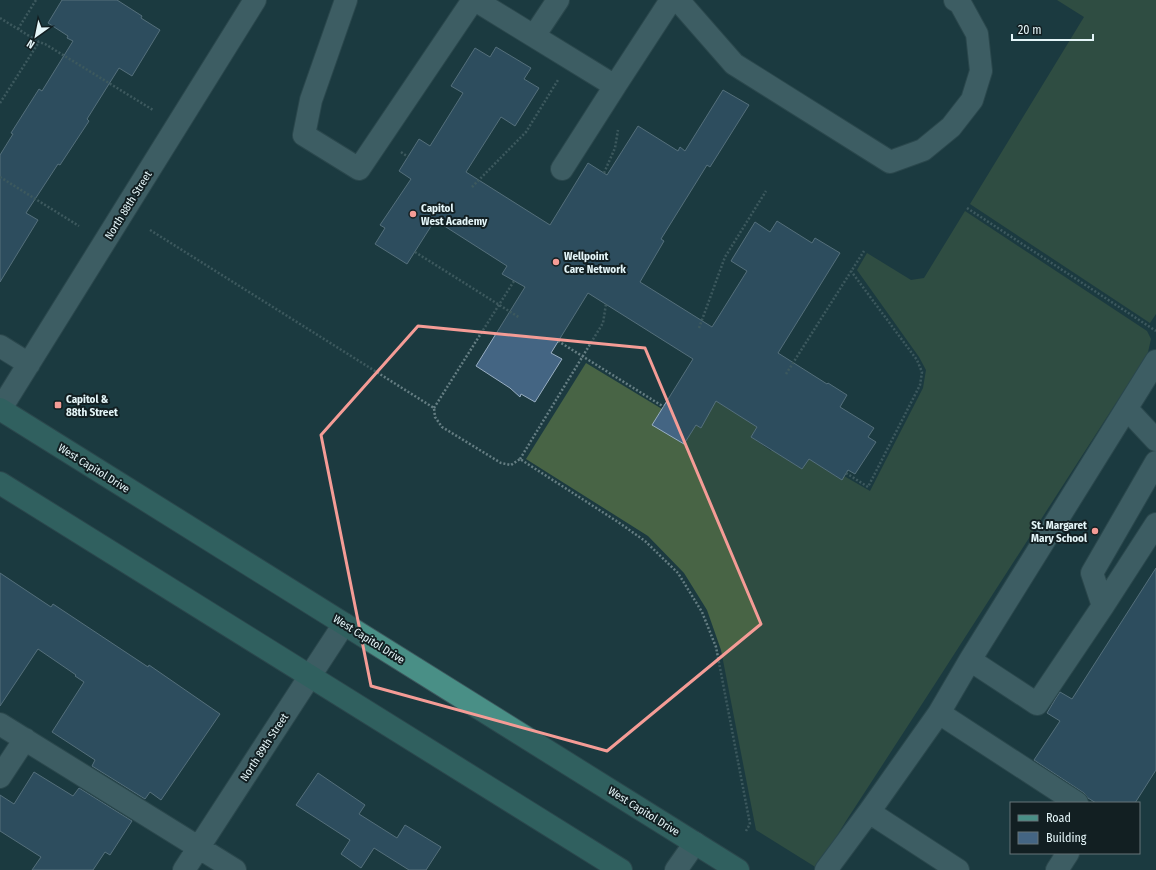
<svg xmlns="http://www.w3.org/2000/svg" width="1156" height="870" viewBox="0 0 1156 870" font-family="'Fira Sans Condensed',sans-serif">
<style>
.grass{fill:#486445}
.building{fill:#446583;stroke:#99afc3}
.lines{fill:none;stroke-linecap:round;stroke-linejoin:round}
.minor-casing{stroke:#3d585d;stroke-width:24}
.major-casing{stroke:#3d585d;stroke-width:24}
.path{stroke:#657e83;stroke-width:2.5;stroke-dasharray:2 2;stroke-linecap:butt}
.minor{stroke:#67878e;stroke-width:22}
.major{stroke:#498f86;stroke-width:22}
.marked{fill:none;stroke:#f59c96;stroke-width:3;stroke-linejoin:round}
.poi-dot{fill:#f59c96;stroke:#121f22;stroke-width:1.5}
.labels{text-anchor:middle;stroke-width:4;stroke-linejoin:round;paint-order:stroke}
.street-label{font-size:11px;fill:#e4f5f8;stroke:#121f22}
.poi-label{font-size:11px;font-weight:bold;fill:#e4f5f8;stroke:#121f22;text-anchor:start}
</style>
<rect width="100%" height="100%" fill="#1c3a40"/>
<path class="grass" d="M 1057,0 L 1156,0 L 1156,314 L 1150,323 L 970,204 L 1084,17 Z
M 965,211 L 1147,331 L 1151,339 L 1148,352 L 1134,375 L 933,687 L 846,821 L 817,868 L 756,830 L 721,650 L 707,610 L 684,573 L 648,536 L 526,459 L 586,363 L 662,409 L 653,425 L 684,444 L 696,425 L 701,428 L 716,401 L 757,427 L 751,437 L 771,451 L 779,439 L 788,444 L 781,456 L 802,469 L 809,457 L 820,466 L 842,480 L 844,476 L 870,491 L 923,388 L 926,370 L 919,357 L 857,270 L 867,253 L 911,280 L 924,278 Z"/>
<path class="building" d="M 62,0 L 117,0 L 142,16 L 141,18 L 160,30 L 132,76 L 119,68 L 87,119 L 89,121 L 60,165 L 58,164 L 26,213 L 38,220 L 0,282 L 0,155 L 13,134 L 11,133 L 39,89 L 42,91 L 73,41 L 67,38 L 68,36 L 48,23 Z
M 496,47 L 531,68 L 524,79 L 539,88 L 515,126 L 501,117 L 466,172 L 550,225 L 588,163 L 607,175 L 638,126 L 678,151 L 680,147 L 685,151 L 723,90 L 749,105 L 710,167 L 707,165 L 661,239 L 664,241 L 640,282 L 712,327 L 747,271 L 731,261 L 755,222 L 770,232 L 777,221 L 812,243 L 815,238 L 840,253 L 778,353 L 827,384 L 828,383 L 847,395 L 840,407 L 874,428 L 868,437 L 876,442 L 855,474 L 848,470 L 842,480 L 809,459 L 802,469 L 751,437 L 757,427 L 716,401 L 701,428 L 696,425 L 684,444 L 652,425 L 693,359 L 588,293 L 551,353 L 562,359 L 535,402 L 521,394 L 520,397 L 510,388 L 476,366 L 525,287 L 502,274 L 507,266 L 435,220 L 407,264 L 375,244 L 385,228 L 380,225 L 411,179 L 399,171 L 419,139 L 430,146 L 463,93 L 451,86 L 475,48 L 490,57 Z
M 1156,568 L 1156,770 L 1135,803 L 1096,803 L 1088,798 L 1084,793 L 1034,760 L 1060,721 L 1047,713 L 1056,698 L 1060,692 L 1072,699 Z
M 0,573 L 51,607 L 53,604 L 148,667 L 149,665 L 220,714 L 161,800 L 150,792 L 145,799 L 92,766 L 95,760 L 52,732 L 84,682 L 75,676 L 76,675 L 38,649 L 0,706 Z
M 34,772 L 73,796 L 79,788 L 132,821 L 110,855 L 105,852 L 93,870 L 32,870 L 41,857 L 0,831 L 0,795 L 14,804 Z
M 318,773 L 365,805 L 359,814 L 397,838 L 405,825 L 441,847 L 426,870 L 409,870 L 374,848 L 361,868 L 341,854 L 350,840 L 296,805 Z"/>
<g class="lines">
<g class="minor-casing">
<path id="minor" d="M 346,0 L 311,100 L 304,135 L 359,169 L 473,0
M 475,0 L 615,86 L 671,0
M 678,0 L 734,64 L 890,162 L 923,150 L 951,127 L 972,100 L 981,71 L 977,34 L 960,3 L 955,0
M 534,36 L 558,0
M 562,169 L 615,86
M 0,346 L 29,364
M 1156,361 L 970,660 L 1037,704 L 1103,606 L 1156,524
M 1127,409 L 1156,440
M 0,410 L 255,0
M 1103,606 L 1092,573 L 1156,462
M 939,713 L 1077,803
M 0,724 L 235,870
M 0,777 L 25,739
M 869,812 L 939,713 L 970,660
M 184,870 L 310,676 L 344,624
M 676,870 L 695,843
M 826,870 L 869,812 L 958,870
M 1057,870 L 1068,853"/>
</g>
<g class="major-casing">
<path id="major" d="M 0,409 L 738,870
M 0,483 L 621,870"/>
</g>
<path class="path" d="M 0,18 L 39,42 L 45,44 L 153,110
M 18,29 L 36,0
M 0,103 L 39,42
M 401,152 L 408,157
M 604,173 L 615,148 L 618,130
M 0,177 L 79,226
M 472,187 L 526,132 L 558,80
M 967,208 L 1156,331
M 150,230 L 434,408 L 435,417 L 442,427 L 501,463 L 511,465 L 520,459 L 618,522 L 645,541 L 678,573 L 702,612 L 716,647 L 750,824 L 746,831
M 415,252 L 520,318
M 699,328 L 725,257 L 766,191
M 558,341 L 664,407
M 786,374 L 864,251
M 434,408 L 514,281
M 520,459 L 603,323 L 606,304
M 846,473 L 868,487 L 920,385 L 922,372 L 917,360 L 851,271"/>
<use href="#minor" class="minor"/>
<use href="#major" class="major"/>
</g>
<path d="M0 0H1156V870H0ZM 418,326 L 645,348 L 761,624 L 607,751 L 371,686 L 321,435 Z" fill="#1c3a40" fill-opacity=".55" fill-rule="evenodd"/>
<path class="marked" d="M 418,326 L 645,348 L 761,624 L 607,751 L 371,686 L 321,435 Z"/>
<g class="poi-dot">
<circle cx="413" cy="214" r="4"/>
<circle cx="556" cy="262" r="4"/>
<rect x="54" y="401" width="8" height="8" rx="2"/>
<circle cx="1095" cy="531" r="4"/>
</g>
<g class="labels">
<g class="street-label">
<text transform="translate(128 205) rotate(-58)" y="4">North 88th Street</text>
<text transform="translate(94 468) rotate(32)" y="4">West Capitol Drive</text>
<text transform="translate(369 639) rotate(32)" y="4">West Capitol Drive</text>
<text transform="translate(264 747) rotate(-57)" y="4">North 89th Street</text>
<text transform="translate(644 811) rotate(32)" y="4">West Capitol Drive</text>
</g>
<g class="poi-label">
<text x="421" y="212">Capitol<tspan x="421" dy="13">West Academy</tspan></text>
<text x="564" y="260">Wellpoint<tspan x="564" dy="13">Care Network</tspan></text>
<text x="66" y="403">Capitol &amp;<tspan x="66" dy="13">88th Street</tspan></text>
<text x="1087" y="529" text-anchor="end">St. Margaret<tspan x="1087" dy="13">Mary School</tspan></text>
</g>
</g>
<rect x="1010" y="802" width="130" height="52" fill="#121f22" stroke="#667578"/>
<rect x="1018" y="815" width="20" height="6" fill="#498f86" stroke="#667578"/>
<text x="1046" y="822" font-size="12" fill="#e4f5f8">Road</text>
<rect x="1018" y="832" width="20" height="12" fill="#446583" stroke="#667578"/>
<text x="1046" y="842" font-size="12" fill="#e4f5f8">Building</text>
<g transform="translate(36 36) rotate(213)" stroke="#121f22" stroke-width="3" paint-order="stroke">
<path d="M0-3L7 15L0 10L-7 15Z" fill="#e4f5f8"/>
<text y="-6" font-size="11" font-weight="bold" text-anchor="middle" fill="#e4f5f8">N</text>
</g>
<path d="M1012 34v6h81v-6" fill="none" stroke="#e4f5f8" stroke-width="2"/>
<text x="1018" y="34" font-size="12" fill="#e4f5f8" stroke="#121f22" stroke-width="3" paint-order="stroke">20 m</text>
</svg>
